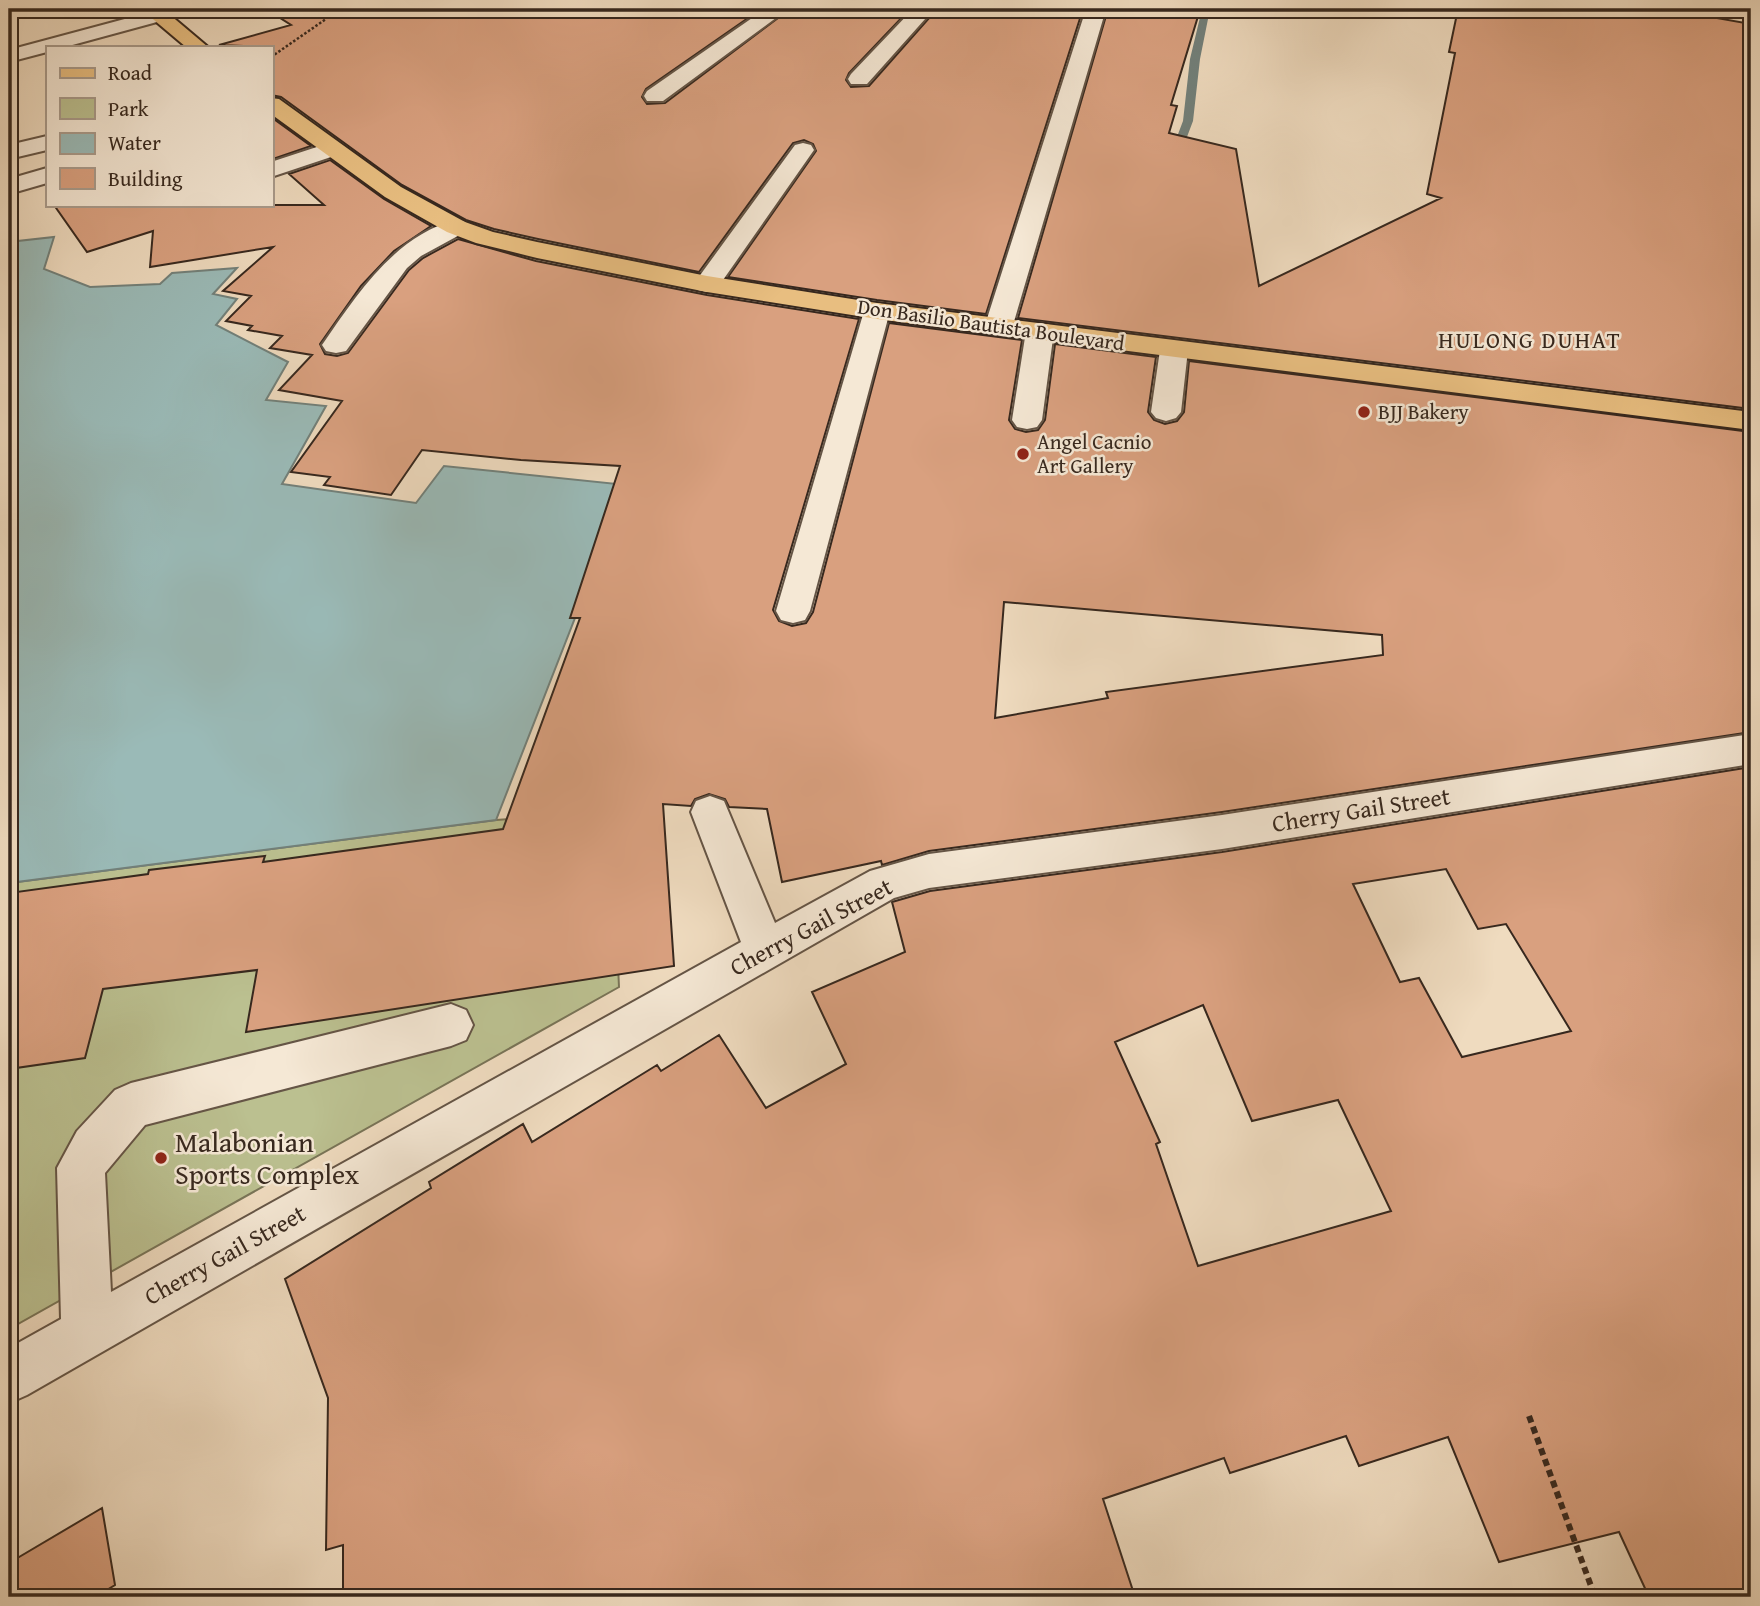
<svg xmlns="http://www.w3.org/2000/svg" width="1760" height="1606" viewBox="0 0 1760 1606" font-family="'Gentium Book Plus',serif">
<style>
.green{fill:#bbc090;stroke:#797457;stroke-width:2}
.water{fill:#9abab7;stroke:#72807a;stroke-width:2}
.lines{fill:none;stroke-linecap:round;stroke-linejoin:round}
.stream{fill:#72807a;fill-rule:evenodd}
.building{fill:#d9a07f;stroke:#37281e;stroke-width:2;fill-rule:evenodd}
.minor-casing{stroke:#655546;stroke-width:4}
.major-casing{stroke:#37281e;stroke-width:4}
.path-far1{stroke:#37281e;stroke-width:2.5;stroke-dasharray:2.5 2;stroke-linecap:butt}
.path{stroke:#37281e;stroke-width:6;stroke-dasharray:7 4.5;stroke-linecap:butt}
.minor{fill:#f5e8d5;fill-rule:evenodd}
.major{fill:#e8be80;fill-rule:evenodd}
.poi-dot{fill:#8f2418;stroke:#f5e8d5;stroke-width:2.5}
.labels{text-anchor:middle;stroke-width:5;stroke-linejoin:round;paint-order:stroke}
.far-street-label{font-size:21px;fill:#37281e;stroke:#f5e8d5}
.far-poi-label{font-size:21px;fill:#37281e;stroke:#f5e8d5;text-anchor:start}
.far-quarter-label{font-size:23px;letter-spacing:2px;fill:#37281e;stroke:#f5e8d5}
.street-label{font-size:24px;fill:#37281e;stroke:#f5e8d5}
.near-poi-label{font-size:28px;fill:#37281e;stroke:#f5e8d5;text-anchor:start}
</style>
<rect width="100%" height="100%" fill="#efdbbf"/>
<filter id="stains"><feTurbulence type="fractalNoise" baseFrequency=".00286" numOctaves="4"/><feColorMatrix values="0 0 0 0 .2 0 0 0 0 .09 0 0 0 0 .02 0 0 0 .5 -.17"/></filter>
<radialGradient id="worn" r=".72"><stop offset=".6" stop-color="#630" stop-opacity="0"/><stop offset="1" stop-color="#630" stop-opacity=".3"/></radialGradient>
<path class="green" d="M 611,812 L 619,987 L 9,1329 L 9,883 L 496,820 Z"/>
<path class="water" d="M 54,237 L 44,269 L 90,287 L 160,284 L 172,273 L 237,268 L 213,294 L 237,299 L 216,325 L 288,362 L 266,400 L 326,406 L 282,484 L 416,503 L 444,466 L 627,485 L 496,820 L 9,883 L 9,242 Z"/>
<g class="lines">
<path class="stream" d="M 1202,9 L 1210,9 L 1200,59 L 1193,121 L 1179,158 L 1174,161 L 1169,158 L 1183,121 L 1190,59 Z"/>
</g>
<path class="building" d="M 266,9 L 761,9 L 646,89 L 642,97 L 647,104 L 665,103 L 790,9 L 910,9 L 849,73 L 846,80 L 851,87 L 869,86 L 937,9 L 1083,9 L 986,314 L 877,300 L 728,277 L 816,151 L 813,144 L 804,140 L 793,143 L 699,272 L 538,239 L 494,229 L 466,220 L 402,185 L 281,97 L 271,95 L 271,47 L 219,45 L 291,25 Z
M 1108,9 L 1159,9 L 1199,13 L 1171,105 L 1177,106 L 1169,133 L 1236,149 L 1259,286 L 1441,198 L 1427,194 L 1455,53 L 1449,52 L 1458,9 L 1666,9 L 1751,24 L 1751,409 L 1018,318 Z
M 271,117 L 311,146 L 273,159 Z
M 330,160 L 384,199 L 431,226 L 394,251 L 361,286 L 320,344 L 325,354 L 337,356 L 348,353 L 409,270 L 423,258 L 458,239 L 536,261 L 707,295 L 859,319 L 773,610 L 779,621 L 792,626 L 806,623 L 813,612 L 889,323 L 1022,340 L 1009,420 L 1015,429 L 1026,432 L 1038,430 L 1045,420 L 1055,344 L 1156,357 L 1148,412 L 1154,420 L 1165,424 L 1177,421 L 1184,412 L 1189,361 L 1751,432 L 1751,732 L 1222,812 L 929,851 L 882,865 L 881,861 L 782,882 L 767,809 L 729,807 L 725,799 L 709,794 L 695,799 L 691,806 L 663,804 L 674,966 L 246,1032 L 257,970 L 103,989 L 85,1058 L 9,1069 L 9,893 L 148,874 L 149,870 L 265,856 L 263,862 L 503,829 L 580,618 L 570,618 L 620,466 L 521,460 L 422,450 L 391,495 L 324,485 L 330,477 L 291,472 L 342,401 L 279,390 L 312,355 L 270,348 L 282,336 L 248,330 L 252,326 L 226,321 L 251,296 L 223,291 L 273,247 L 150,267 L 153,231 L 87,252 L 54,205 L 324,205 L 289,174 ZM 1004,602 L 1382,635 L 1383,655 L 1106,692 L 1108,698 L 995,718 Z
M 1751,767 L 1751,1597 L 1649,1597 L 1619,1532 L 1499,1562 L 1448,1437 L 1359,1466 L 1346,1436 L 1230,1473 L 1224,1458 L 1103,1499 L 1135,1597 L 343,1597 L 343,1545 L 326,1550 L 328,1398 L 285,1279 L 431,1188 L 429,1182 L 523,1124 L 532,1142 L 657,1065 L 661,1071 L 719,1035 L 766,1108 L 846,1064 L 812,992 L 905,952 L 892,902 L 930,891 L 1222,852 ZM 1446,869 L 1478,929 L 1506,924 L 1571,1031 L 1462,1057 L 1419,978 L 1400,982 L 1353,884 ZM 1203,1005 L 1252,1121 L 1338,1100 L 1391,1211 L 1198,1266 L 1156,1144 L 1160,1142 L 1115,1042 Z
M 102,1508 L 115,1585 L 95,1597 L 9,1597 L 9,1563 Z"/>
<g class="lines">
<g class="minor-casing">
<path id="minor" d="M 162,9 L 193,9 L 190,13 L 65,47 L 47,47 L 47,52 L 9,62 L 9,50 Z
M 765,9 L 788,9 L 663,101 L 647,101 L 644,96 L 647,91 Z
M 913,9 L 934,9 L 867,84 L 851,84 L 848,79 L 851,74 Z
M 1086,9 L 1106,9 L 1013,325 L 1009,331 L 999,333 L 989,331 L 985,325 Z
M 47,136 L 47,150 L 9,159 L 9,145 Z
M 332,142 L 340,144 L 343,149 L 340,154 L 271,177 L 271,162 Z
M 803,143 L 811,145 L 814,150 L 716,290 L 707,292 L 698,290 L 694,284 L 698,278 L 795,145 Z
M 47,168 L 47,183 L 9,194 L 9,179 Z
M 456,220 L 465,222 L 468,227 L 465,232 L 421,256 L 407,268 L 346,351 L 336,353 L 326,351 L 322,345 C 356,296 395,235 456,220 Z
M 877,303 L 886,305 L 890,311 L 810,611 L 805,620 L 793,623 L 781,620 L 776,611 L 864,311 L 868,305 Z
M 1040,323 L 1050,325 L 1054,331 L 1042,420 L 1037,427 L 1027,429 L 1017,427 L 1012,420 L 1026,331 L 1030,325 Z
M 1174,342 L 1184,344 L 1188,350 L 1181,412 L 1176,418 L 1166,421 L 1156,418 L 1151,412 L 1160,350 L 1164,344 Z
M 1751,734 L 1751,764 L 1222,849 L 929,888 L 894,898 L 27,1395 L 9,1403 L 9,1348 L 61,1319 L 57,1168 L 77,1131 L 115,1090 L 131,1083 L 451,1004 L 466,1010 L 473,1025 L 466,1040 L 451,1046 L 145,1125 L 105,1173 L 111,1292 L 741,942 L 691,812 L 696,801 L 710,796 L 724,801 L 775,923 L 870,871 L 929,854 L 1222,815 Z"/>
</g>
<g class="major-casing">
<path id="major" d="M 141,9 L 163,9 L 208,47 L 186,47 Z
M 271,98 L 279,99 L 401,187 L 465,222 L 493,232 L 537,242 L 707,276 L 877,303 L 1751,412 L 1751,430 L 877,319 L 707,292 L 537,258 L 476,243 L 447,232 L 385,197 L 271,114 Z"/>
</g>
<path class="path-far1" d="M 271,57 L 326,19"/>
<path class="path" d="M 1529,1416 L 1595,1597"/>
<use href="#minor" class="minor"/>
<use href="#major" class="major"/>
</g>
<g class="poi-dot">
<circle cx="1364" cy="412" r="7"/>
<circle cx="1023" cy="454" r="7"/>
<circle cx="161" cy="1158" r="7"/>
</g>
<g class="labels">
<g class="far-street-label">
<text transform="translate(991 325) rotate(8)" y="7">Don Basilio Bautista Boulevard</text>
</g>
<g class="far-poi-label">
<text x="1378" y="419">BJJ Bakery</text>
<text x="1037" y="449">Angel Cacnio<tspan x="1037" dy="24">Art Gallery</tspan></text>
</g>
<g class="far-quarter-label">
<text x="1530" y="348">HULONG DUHAT</text>
</g>
<g class="street-label">
<text transform="translate(1361 810) rotate(-9)" y="8">Cherry Gail Street</text>
<text transform="translate(811 927) rotate(-28)" y="8">Cherry Gail Street</text>
<text transform="translate(225 1255) rotate(-29)" y="8">Cherry Gail Street</text>
</g>
<g class="near-poi-label">
<text x="175" y="1152">Malabonian<tspan x="175" dy="32">Sports Complex</tspan></text>
</g>
</g>
<rect width="1760" height="1606" fill="none" stroke="#efdbbf" stroke-width="35"/>
<rect x="10" y="10" width="1739" height="1585" fill="none" stroke="#37281e" stroke-width="3.5"/>
<rect x="18" y="18" width="1725" height="1571" fill="none" stroke="#37281e" stroke-width="2"/>
<rect x="46" y="46" width="228" height="161" fill="#f5e8d5" stroke="#a99b8c" stroke-width="2"/>
<rect x="60" y="68" width="35" height="10" fill="#e8be80" stroke="#a99b8c" stroke-width="2"/>
<text x="108" y="80" font-size="21" fill="#37281e">Road</text>
<rect x="60" y="98" width="35" height="21" fill="#bbc090" stroke="#a99b8c" stroke-width="2"/>
<text x="108" y="116" font-size="21" fill="#37281e">Park</text>
<rect x="60" y="133" width="35" height="21" fill="#9abab7" stroke="#a99b8c" stroke-width="2"/>
<text x="108" y="150" font-size="21" fill="#37281e">Water</text>
<rect x="60" y="168" width="35" height="21" fill="#d9a07f" stroke="#a99b8c" stroke-width="2"/>
<text x="108" y="186" font-size="21" fill="#37281e">Building</text>
<rect width="100%" height="100%" filter="url(#stains)"/>
<rect width="100%" height="100%" fill="url(#worn)"/>
</svg>
